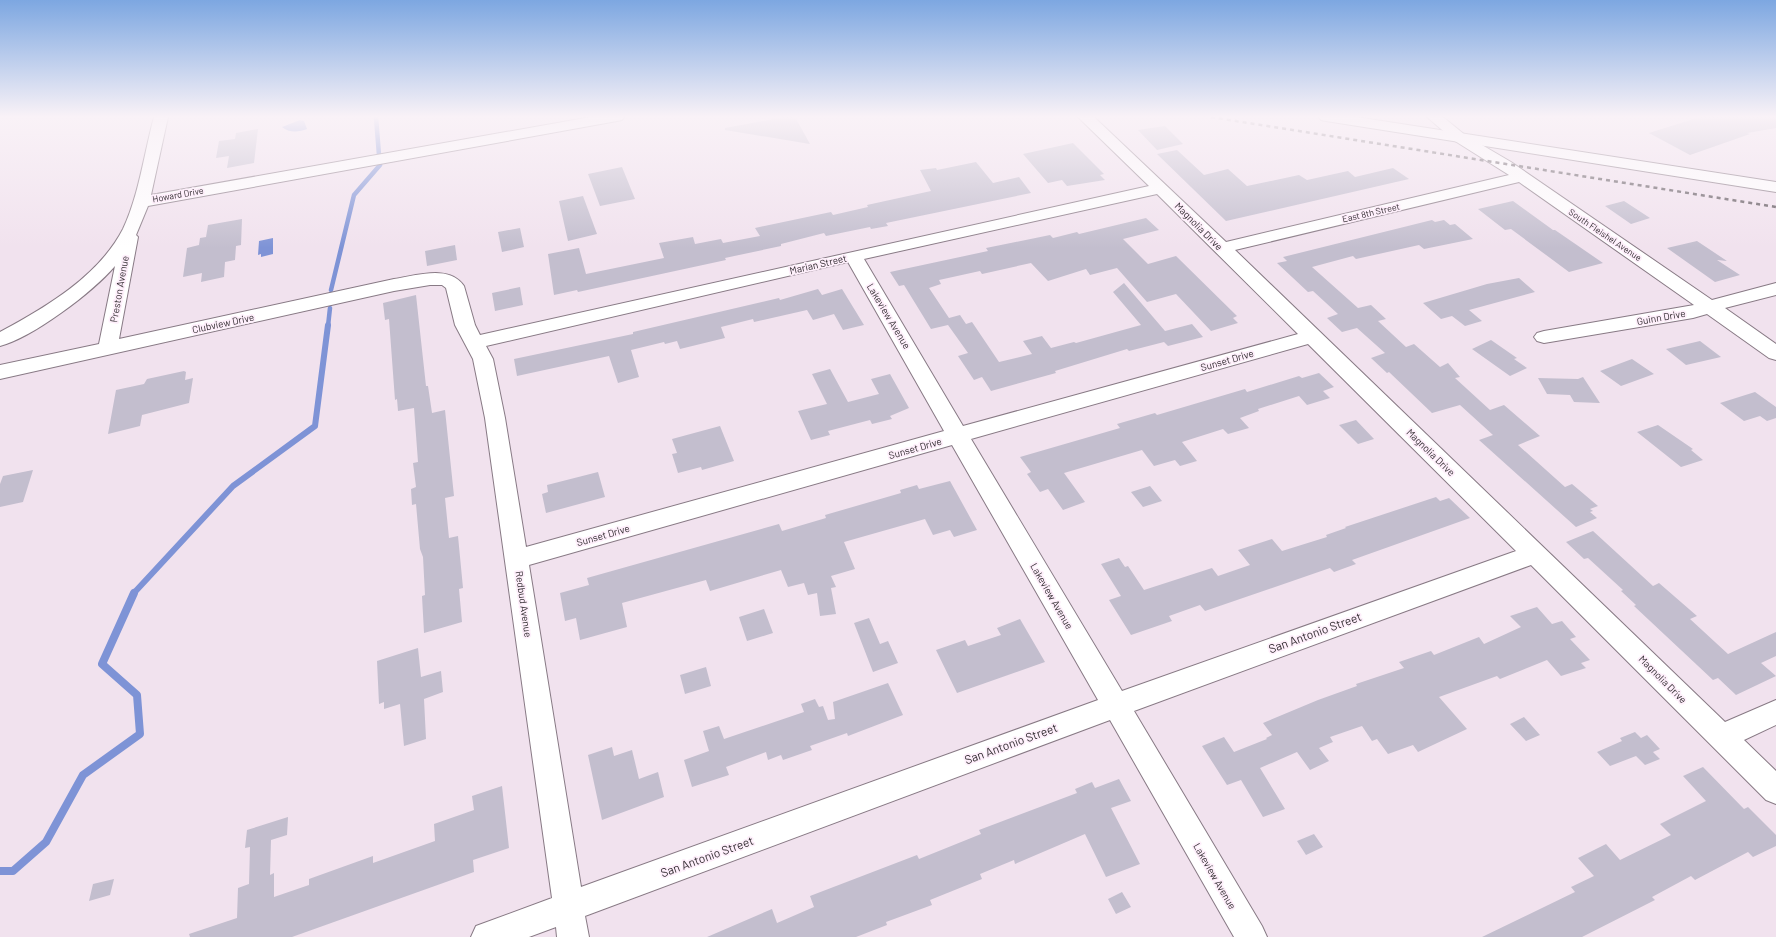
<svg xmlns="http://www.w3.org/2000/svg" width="1776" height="937" viewBox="0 0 1776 937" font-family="Barlow,sans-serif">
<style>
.water{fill:#7e93d6}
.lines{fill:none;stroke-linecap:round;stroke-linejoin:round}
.stream-far2{stroke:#7e93d6;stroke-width:4.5}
.stream-far1{stroke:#7e93d6;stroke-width:6}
.stream{stroke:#7e93d6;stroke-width:8}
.building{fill:#c3bece}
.minor-casing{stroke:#887a85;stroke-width:2}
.major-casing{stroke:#887a85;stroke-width:2}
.minor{fill:#fff;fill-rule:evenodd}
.major{fill:#fff;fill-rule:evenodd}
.rail{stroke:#5f575d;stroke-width:2.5;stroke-dasharray:4 4;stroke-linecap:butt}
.labels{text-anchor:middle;stroke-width:3.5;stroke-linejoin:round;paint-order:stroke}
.far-street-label{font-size:9px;fill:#332d32;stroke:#feeffb}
.street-label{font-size:10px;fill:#332d32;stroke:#feeffb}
.near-street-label{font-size:12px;fill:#332d32;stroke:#feeffb}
</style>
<rect width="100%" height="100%" fill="#f1e2ee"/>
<path class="water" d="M 300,120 L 304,121 L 307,129 C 299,132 289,133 282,127 Z
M 273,238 L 273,254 L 261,257 L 261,254 L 258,255 L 259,241 Z"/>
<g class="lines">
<path class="stream-far2" d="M 376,117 L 379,155
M 331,290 L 354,195 L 380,165
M 328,326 L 330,308"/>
<path class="stream-far1" d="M 133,594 L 233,486 L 315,426 L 328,325"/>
<path class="stream" d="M 0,871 L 13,871 L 46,842 L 83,775 L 140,734 L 137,695 L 102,664 L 134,593"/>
</g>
<path class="building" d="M 785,117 L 795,117 L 810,144 L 725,130 L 725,128 Z
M 1700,117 L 1776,117 L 1776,128 L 1747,133 L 1750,134 L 1690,155 L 1649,133 Z
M 1165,126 L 1183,144 L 1157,150 L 1138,130 Z
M 258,129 L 254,163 L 227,168 L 229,156 L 216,158 L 219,141 L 235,139 L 236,133 Z
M 1073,143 L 1104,174 L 1100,175 L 1105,180 L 1067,186 L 1062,180 L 1048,183 L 1023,154 Z
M 1177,150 L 1204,175 L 1228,169 L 1247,186 L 1299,175 L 1307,180 L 1348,171 L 1355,177 L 1393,168 L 1409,179 L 1226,221 L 1157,154 Z
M 976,162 L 993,183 L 1019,177 L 1031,193 L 886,223 L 888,226 L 871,229 L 870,227 L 826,236 L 824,233 L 781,244 L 781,246 L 725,258 L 726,260 L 578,292 L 577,290 L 554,295 L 548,254 L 579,248 L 586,274 L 664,258 L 659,243 L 693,237 L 695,244 L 721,239 L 723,243 L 760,236 L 755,228 L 831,212 L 833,215 L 868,207 L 867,205 L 931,191 L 920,170 L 936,168 L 937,170 Z
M 622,167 L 635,199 L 600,206 L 588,174 Z
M 583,196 L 597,234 L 568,241 L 559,201 Z
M 1513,201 L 1553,230 L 1555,230 L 1603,263 L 1569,272 L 1511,229 L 1505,230 L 1478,209 Z
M 1624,201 L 1650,218 L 1631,224 L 1605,206 Z
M 1146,218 L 1159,230 L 1123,239 L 1148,264 L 1176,256 L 1237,316 L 1233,318 L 1238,323 L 1211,331 L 1176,294 L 1147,302 L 1117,268 L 1090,275 L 1086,269 L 1048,281 L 1031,263 L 982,274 L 980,271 L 939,280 L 941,284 L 929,288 L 949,318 L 960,315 L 966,324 L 972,322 L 999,362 L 1032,354 L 1023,341 L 1042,336 L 1051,348 L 1074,342 L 1076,343 L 1141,325 L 1113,292 L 1124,283 L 1165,331 L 1192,324 L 1203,337 L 1168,346 L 1164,342 L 1129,351 L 1127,349 L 1055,371 L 1056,373 L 991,391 L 982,377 L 974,380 L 958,356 L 968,353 L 948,325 L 931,329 L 904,285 L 899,286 L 890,272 L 988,251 L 986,248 L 1050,235 L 1053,238 L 1077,232 L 1079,234 Z
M 242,219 L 241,245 L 236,246 L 235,260 L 225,262 L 224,277 L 201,282 L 202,273 L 183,277 L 187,248 L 199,245 L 200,238 L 206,237 L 208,225 Z
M 1432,220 L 1435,222 L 1444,220 L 1450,225 L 1455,224 L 1473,239 L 1424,249 L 1419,245 L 1356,259 L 1353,256 L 1312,267 L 1358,308 L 1371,305 L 1386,319 L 1378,321 L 1406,347 L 1414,344 L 1440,367 L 1448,363 L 1460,377 L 1455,378 L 1490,410 L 1504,405 L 1540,436 L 1518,445 L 1565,487 L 1572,484 L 1598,506 L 1590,509 L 1593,511 L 1590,512 L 1597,518 L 1576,527 L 1479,440 L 1493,435 L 1460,405 L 1432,413 L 1389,372 L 1387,373 L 1371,358 L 1385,353 L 1357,328 L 1342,332 L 1327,318 L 1338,314 L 1313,291 L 1308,292 L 1277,263 L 1287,261 L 1283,257 Z
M 520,228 L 524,247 L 502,252 L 498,232 Z
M 1697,241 L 1727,261 L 1717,260 L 1740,275 L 1715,282 L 1667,248 Z
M 455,245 L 457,260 L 427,266 L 425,251 Z
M 1519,278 L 1535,292 L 1469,310 L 1482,321 L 1465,326 L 1452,316 L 1441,319 L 1423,303 L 1487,284 Z
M 520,287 L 523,305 L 495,311 L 492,293 Z
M 818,289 L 822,295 L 842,289 L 864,325 L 843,330 L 834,314 L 813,320 L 807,310 L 754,322 L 753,319 L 721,327 L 725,338 L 680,349 L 677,341 L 665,344 L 664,342 L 631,350 L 639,377 L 618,383 L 609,356 L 517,376 L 514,359 L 633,334 L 633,332 L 779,298 L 780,300 Z
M 416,295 L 426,386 L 428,386 L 432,413 L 445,410 L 454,496 L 445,498 L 449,538 L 458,536 L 463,588 L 459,589 L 462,622 L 424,633 L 422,596 L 425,595 L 423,557 L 420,549 L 416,504 L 412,505 L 411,489 L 416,487 L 413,463 L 418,462 L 414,408 L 398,411 L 397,399 L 395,400 L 389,319 L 385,320 L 383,303 Z
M 1491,340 L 1517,358 L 1514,359 L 1527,368 L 1510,376 L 1472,349 Z
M 1700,341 L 1721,357 L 1686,365 L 1666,349 Z
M 1632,359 L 1654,374 L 1621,386 L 1600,371 Z
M 830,369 L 848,402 L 879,394 L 871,379 L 890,374 L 909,408 L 890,416 L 892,419 L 872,424 L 870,420 L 828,431 L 830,435 L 811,440 L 798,411 L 827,404 L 812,374 Z
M 184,371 L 186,372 L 185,380 L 193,378 L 189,403 L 142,415 L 140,426 L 108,434 L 116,390 L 144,384 L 147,379 Z
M 1319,373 L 1334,387 L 1323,391 L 1330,398 L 1307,405 L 1299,396 L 1258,409 L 1259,411 L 1240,418 L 1249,428 L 1228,434 L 1223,429 L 1182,442 L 1197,461 L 1180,466 L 1175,460 L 1154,466 L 1142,450 L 1064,473 L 1085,502 L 1063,510 L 1048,489 L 1040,492 L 1027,474 L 1031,472 L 1020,457 L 1120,428 L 1117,424 L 1155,413 L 1157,415 L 1245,389 L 1247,392 L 1299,376 L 1302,378 Z
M 1583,377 L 1600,403 L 1574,402 L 1570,395 L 1547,394 L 1538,378 L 1578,379 Z
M 1755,392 L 1776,407 L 1776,418 L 1767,421 L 1760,416 L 1744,421 L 1720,403 Z
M 1356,420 L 1374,439 L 1358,444 L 1339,425 Z
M 1658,425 L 1693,449 L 1691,450 L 1703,460 L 1681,467 L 1637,432 Z
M 720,426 L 734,461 L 702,470 L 701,467 L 678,473 L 672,454 L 677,453 L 672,439 Z
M 33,470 L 23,502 L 0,507 L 0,484 L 3,476 Z
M 598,472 L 605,497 L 546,513 L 542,494 L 548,492 L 547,485 Z
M 950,481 L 977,530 L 954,537 L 950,530 L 933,535 L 925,519 L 844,542 L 855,569 L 831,576 L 836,587 L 831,588 L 836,614 L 820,616 L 817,593 L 808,595 L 804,583 L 788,587 L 781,570 L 710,591 L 706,580 L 622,603 L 627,627 L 580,640 L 576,618 L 565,621 L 560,593 L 589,585 L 587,578 L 779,524 L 782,531 L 826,518 L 825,515 L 901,493 L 900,490 L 917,485 L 919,489 Z
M 1150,486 L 1162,501 L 1143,507 L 1131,492 Z
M 1436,497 L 1440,501 L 1449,498 L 1470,518 L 1352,560 L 1356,564 L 1334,572 L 1330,568 L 1205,611 L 1200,605 L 1169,616 L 1172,621 L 1131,635 L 1109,600 L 1121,596 L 1101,564 L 1119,558 L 1125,567 L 1128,566 L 1144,590 L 1212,568 L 1218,576 L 1250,565 L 1238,550 L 1272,539 L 1282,551 L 1327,537 L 1326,535 L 1346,528 L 1345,527 Z
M 1593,531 L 1653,586 L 1659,583 L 1697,616 L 1690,619 L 1728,654 L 1776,632 L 1776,656 L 1761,663 L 1776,676 L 1736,695 L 1718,678 L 1713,680 L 1634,606 L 1636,605 L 1621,591 L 1623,590 L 1588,558 L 1584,559 L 1566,542 Z
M 1537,607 L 1552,624 L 1562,621 L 1576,637 L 1570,639 L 1590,660 L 1581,663 L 1586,668 L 1561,676 L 1547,660 L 1500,679 L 1497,676 L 1439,697 L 1467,729 L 1418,752 L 1413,745 L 1388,754 L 1377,739 L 1372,741 L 1362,726 L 1330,737 L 1333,742 L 1319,748 L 1329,761 L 1310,770 L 1297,752 L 1260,768 L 1285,809 L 1263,817 L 1241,780 L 1227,785 L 1202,746 L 1224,737 L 1234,752 L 1267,739 L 1266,738 L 1272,735 L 1263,723 L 1318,700 L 1357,686 L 1356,684 L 1404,668 L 1399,662 L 1431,651 L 1434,655 L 1479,637 L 1484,644 L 1521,627 L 1510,616 Z
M 764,609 L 773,633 L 747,641 L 739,617 Z
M 869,618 L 880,644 L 888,641 L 898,663 L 873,672 L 854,623 Z
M 1020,619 L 1045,662 L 957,693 L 936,650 L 965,640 L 968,646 L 1001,635 L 997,628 Z
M 418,648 L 421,677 L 441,671 L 443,692 L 424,699 L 426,739 L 404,746 L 400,704 L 384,709 L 384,702 L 379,704 L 377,661 Z
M 706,667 L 711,686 L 685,694 L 680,675 Z
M 888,683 L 903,715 L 848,736 L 847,733 L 810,746 L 812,750 L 783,760 L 781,755 L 768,760 L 766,752 L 726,767 L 729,775 L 692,787 L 684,760 L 709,751 L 703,731 L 719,726 L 724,739 L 804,712 L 801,704 L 815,699 L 819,707 L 823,706 L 828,720 L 835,719 L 833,702 Z
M 1524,717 L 1540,735 L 1526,741 L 1510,724 Z
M 1635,732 L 1641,738 L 1647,735 L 1660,749 L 1653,752 L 1660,759 L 1645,765 L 1636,756 L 1610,766 L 1597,752 L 1622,741 L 1620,738 Z
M 612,747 L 614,756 L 632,750 L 639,779 L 658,772 L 664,797 L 602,820 L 588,755 Z
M 1703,767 L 1744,809 L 1748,807 L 1776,835 L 1776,846 L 1753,857 L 1748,852 L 1695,880 L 1691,876 L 1652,897 L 1655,900 L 1582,937 L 1482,937 L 1575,892 L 1571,887 L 1594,876 L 1578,858 L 1606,844 L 1620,860 L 1671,835 L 1660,824 L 1706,801 L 1683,776 Z
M 1119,779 L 1131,801 L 1111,808 L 1140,864 L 1106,877 L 1085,834 L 1015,864 L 1014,860 L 980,874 L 982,879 L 930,900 L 932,905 L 886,922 L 887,925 L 856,937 L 707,937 L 772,909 L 777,923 L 814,907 L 810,896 L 917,855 L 919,859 L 981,834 L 979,830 L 1077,793 L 1075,789 L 1092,782 L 1095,788 Z
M 502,786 L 509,848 L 473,860 L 474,872 L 292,937 L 190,937 L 189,934 L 237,918 L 238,888 L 249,884 L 250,847 L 245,848 L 247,830 L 288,817 L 287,835 L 271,840 L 270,875 L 274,873 L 274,897 L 309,885 L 309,879 L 373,856 L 373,863 L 435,841 L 434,824 L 474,810 L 472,796 Z
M 1314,834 L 1323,847 L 1306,855 L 1297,841 Z
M 114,879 L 110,895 L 89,901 L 93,884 Z
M 1122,892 L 1131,907 L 1116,914 L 1108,899 Z"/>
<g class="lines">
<g class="minor-casing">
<path id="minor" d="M 154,117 L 168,117 L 151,195 L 591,117 L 624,117 L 622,120 L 617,121 L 148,206 L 136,235 L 138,237 L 119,339 L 394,279 C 416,276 449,264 464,286 L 475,325 L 480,335 L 1149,186 L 1078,117 L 1094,117 L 1226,242 L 1509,175 L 1455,141 L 1427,117 L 1443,117 L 1465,135 L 1511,162 L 1712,300 L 1776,283 L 1776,295 L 1725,308 L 1776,344 L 1776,360 L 1769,358 L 1707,314 L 1693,318 L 1544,343 L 1537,341 L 1534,337 L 1537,333 L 1544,331 L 1694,305 L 1519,182 L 1235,250 L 1725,722 L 1776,700 L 1776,725 L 1744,740 L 1776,771 L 1776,804 L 1766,800 L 1531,565 L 1134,711 L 1262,926 L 1267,937 L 1234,937 L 1110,720 L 585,916 L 589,937 L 557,937 L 556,927 L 529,937 L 471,937 L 476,926 L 552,898 L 485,418 L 473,359 L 455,325 L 446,288 L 442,285 L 430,285 L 394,291 L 0,379 L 0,365 L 99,344 L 115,266 C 93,292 32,338 0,346 L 0,332 C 45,308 99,276 123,229 C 139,195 144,154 154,117 ZM 1157,194 L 1298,334 L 963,426 L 864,259 ZM 848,262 L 944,431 L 526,547 L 505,418 L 493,359 L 486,346 ZM 1308,344 L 1516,551 L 1122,691 L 971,439 ZM 952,445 L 1098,700 L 581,887 L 529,565 Z"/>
</g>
<g class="major-casing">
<path id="major" d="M 1319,117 L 1356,117 L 1776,182 L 1776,192 L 1326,121 L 1321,120 Z"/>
</g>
<use href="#minor" class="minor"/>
<use href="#major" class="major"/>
<path class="rail" d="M 1211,117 L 1776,207"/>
</g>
<linearGradient id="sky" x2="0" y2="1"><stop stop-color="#7da7e1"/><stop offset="0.47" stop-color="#f9f2f7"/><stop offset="1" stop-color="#f9f2f7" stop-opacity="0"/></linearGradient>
<rect width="1776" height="248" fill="url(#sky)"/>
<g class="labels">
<g class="far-street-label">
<text transform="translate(178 195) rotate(-10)" y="3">Howard Drive</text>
<text transform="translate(1371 213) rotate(-13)" y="3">East 8th Street</text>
<text transform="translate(1605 235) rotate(34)" y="3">South Fleishel Avenue</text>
</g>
<g class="street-label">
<text transform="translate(1199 226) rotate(45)" y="4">Magnolia Drive</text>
<text transform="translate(818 264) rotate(-13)" y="4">Marian Street</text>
<text transform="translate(119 289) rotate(-80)" y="4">Preston Avenue</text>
<text transform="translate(889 316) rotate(59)" y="4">Lakeview Avenue</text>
<text transform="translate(1661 317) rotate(-10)" y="4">Guinn Drive</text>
<text transform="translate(223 323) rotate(-12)" y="4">Clubview Drive</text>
<text transform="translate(1227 360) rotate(-16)" y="4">Sunset Drive</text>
<text transform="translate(915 448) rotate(-16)" y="4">Sunset Drive</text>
<text transform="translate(1431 452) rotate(44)" y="4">Magnolia Drive</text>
<text transform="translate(603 535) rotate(-16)" y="4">Sunset Drive</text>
<text transform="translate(1052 596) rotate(60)" y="4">Lakeview Avenue</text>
<text transform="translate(524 604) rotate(82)" y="4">Redbud Avenue</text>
<text transform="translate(1663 679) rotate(45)" y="4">Magnolia Drive</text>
<text transform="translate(1215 876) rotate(60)" y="4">Lakeview Avenue</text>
</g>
<g class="near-street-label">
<text transform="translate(1315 633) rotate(-20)" y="4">San Antonio Street</text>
<text transform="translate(1011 744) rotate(-20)" y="4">San Antonio Street</text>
<text transform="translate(707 857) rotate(-20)" y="4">San Antonio Street</text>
</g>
</g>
</svg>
